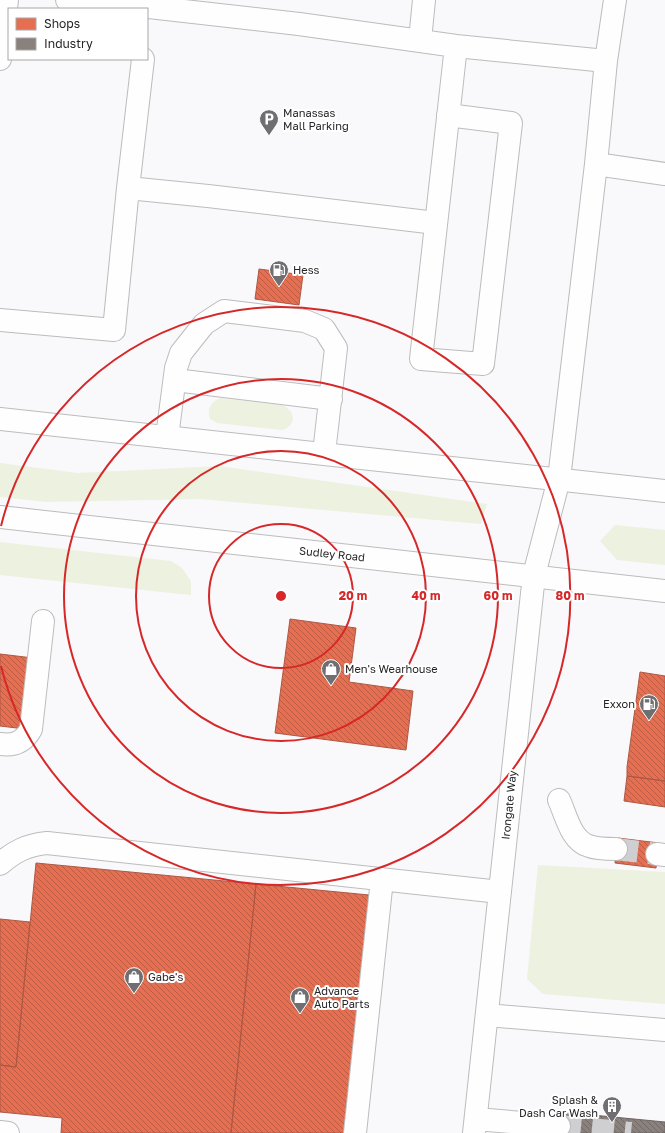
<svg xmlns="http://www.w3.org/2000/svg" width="665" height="1133" viewBox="0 0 665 1133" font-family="'Golos Text',sans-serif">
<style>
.green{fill:#edf1e0}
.shops{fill:url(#shops-back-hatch);stroke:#ad5844}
.industry{fill:url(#industry-back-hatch);stroke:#6c6562}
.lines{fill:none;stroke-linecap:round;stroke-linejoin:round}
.minor-tunnel{stroke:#cfced0;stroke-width:22;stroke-dasharray:22 11;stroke-linecap:butt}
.minor-casing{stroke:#bcbcbd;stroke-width:24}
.major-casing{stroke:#bcbcbd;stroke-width:24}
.minor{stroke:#fefefe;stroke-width:22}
.major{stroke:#fefefe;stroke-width:22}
.ring{fill:none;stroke:#d62828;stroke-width:2}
.labels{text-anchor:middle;stroke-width:4;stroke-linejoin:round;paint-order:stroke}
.poi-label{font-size:11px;fill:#252426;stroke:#fff;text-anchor:start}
.street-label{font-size:11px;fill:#252426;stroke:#fff}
.centre{fill:#d62828;stroke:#fff;stroke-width:2}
.ring-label{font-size:12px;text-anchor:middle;font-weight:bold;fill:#d62828;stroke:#fff;stroke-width:4;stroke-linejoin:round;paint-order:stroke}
</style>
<defs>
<pattern id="shops-back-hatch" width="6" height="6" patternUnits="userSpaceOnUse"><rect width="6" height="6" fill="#e76f51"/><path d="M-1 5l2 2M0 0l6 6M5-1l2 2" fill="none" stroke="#bb5b43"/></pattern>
<pattern id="industry-back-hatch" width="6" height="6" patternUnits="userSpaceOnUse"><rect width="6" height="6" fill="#8a817c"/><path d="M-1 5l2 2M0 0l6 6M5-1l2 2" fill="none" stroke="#716965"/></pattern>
</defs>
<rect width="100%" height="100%" fill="#f9f8fb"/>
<path class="green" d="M 220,398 L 282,405 C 296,411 297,425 282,430 L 217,423 L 210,419 C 207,408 210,403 220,398 Z
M 0,463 L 78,473 L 219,466 L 487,504 L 481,524 L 200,499 L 46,502 L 0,497 Z
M 615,525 L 665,530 L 665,565 L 617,560 L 600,541 Z
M 0,542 L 171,561 L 182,568 L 191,581 L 191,595 L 0,575 Z
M 538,865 L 665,872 L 665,1004 L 543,994 L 527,979 Z"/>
<path class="shops" d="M 259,269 L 303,275 L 299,305 L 255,299 Z
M 290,619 L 356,628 L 349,682 L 413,691 L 406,750 L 275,733 Z
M 0,654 L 33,658 L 25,729 L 0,726 Z
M 640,672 L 665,676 L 665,781 L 627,776 L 627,767 Z
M 627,776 L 665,781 L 665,807 L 624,801 Z
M 618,838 L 659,843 L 656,868 L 615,863 Z
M 36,863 L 256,884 L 231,1133 L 61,1133 L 62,1118 L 0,1112 L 0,1065 L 16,1067 Z
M 256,884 L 369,895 L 345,1133 L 231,1133 Z
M 0,919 L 30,922 L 16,1067 L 0,1065 Z"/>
<path class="industry" d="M 561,1112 L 665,1122 L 665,1133 L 559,1133 Z"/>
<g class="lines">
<path class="minor-tunnel" d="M 616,849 L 657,854
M 559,1126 L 631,1133"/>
<g class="minor-casing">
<path id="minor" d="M 67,0 L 149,7 L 299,24 L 456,46 L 606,61
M 420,40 L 424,0
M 0,59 L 7,0
M 143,59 L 128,188 L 208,196 L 436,223
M 448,115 L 511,123 L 483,364 L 421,359 L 456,46
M 596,164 L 665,174
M 0,320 L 114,330 L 128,188
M 175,380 L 331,399
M 167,437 L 176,368 L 181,353 L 204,324 L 224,311 L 305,321 L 324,329 L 336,348 L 324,453
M 0,744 C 14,746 24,742 31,729 L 43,621
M 559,800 C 566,815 571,841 589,846 C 597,849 608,849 616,849
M 657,854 L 665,855
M 0,864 C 15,851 27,845 47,843 L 500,892
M 487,1015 L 665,1030
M 476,1119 L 559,1126
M 0,1132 L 8,1133
M 355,1133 L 382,879
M 474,1133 L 534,575 L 559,479 L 596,164 L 606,61 L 615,0"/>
</g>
<g class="major-casing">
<path id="major" d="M 0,419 L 665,491
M 0,517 L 665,591"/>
</g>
<use href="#minor" class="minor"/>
<use href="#major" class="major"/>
</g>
<g class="ring">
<circle cx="281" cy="596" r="72"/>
<circle cx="281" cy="596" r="145"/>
<circle cx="281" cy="596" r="217"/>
<path d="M1 526A289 289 0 1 1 1 666"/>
</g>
<defs>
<g id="parking-pin" transform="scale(1)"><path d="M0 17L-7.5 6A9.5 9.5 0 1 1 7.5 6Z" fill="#6f6e71" stroke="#fff"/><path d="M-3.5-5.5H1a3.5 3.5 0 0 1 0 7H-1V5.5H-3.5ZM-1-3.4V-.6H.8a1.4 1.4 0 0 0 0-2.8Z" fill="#fff"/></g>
<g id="fuel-pin" transform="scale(1)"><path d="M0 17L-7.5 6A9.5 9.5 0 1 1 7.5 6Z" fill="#6f6e71" stroke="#fff"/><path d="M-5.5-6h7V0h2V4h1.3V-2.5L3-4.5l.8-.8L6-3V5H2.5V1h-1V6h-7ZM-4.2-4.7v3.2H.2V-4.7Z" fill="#fff"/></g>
<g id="shop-pin" transform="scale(1)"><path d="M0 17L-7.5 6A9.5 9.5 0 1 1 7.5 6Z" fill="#6f6e71" stroke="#fff"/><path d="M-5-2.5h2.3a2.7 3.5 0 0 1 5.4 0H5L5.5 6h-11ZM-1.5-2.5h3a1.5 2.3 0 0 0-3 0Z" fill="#fff"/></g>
<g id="building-pin" transform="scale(1)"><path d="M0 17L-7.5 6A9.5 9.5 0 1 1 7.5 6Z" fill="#6f6e71" stroke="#fff"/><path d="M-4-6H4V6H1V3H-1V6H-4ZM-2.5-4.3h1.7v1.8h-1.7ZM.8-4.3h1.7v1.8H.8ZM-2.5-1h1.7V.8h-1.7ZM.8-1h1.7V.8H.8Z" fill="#fff"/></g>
</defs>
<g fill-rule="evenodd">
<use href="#parking-pin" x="269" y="119"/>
<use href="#fuel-pin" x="279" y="270"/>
<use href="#shop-pin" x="331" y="669"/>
<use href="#fuel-pin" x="649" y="704"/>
<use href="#shop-pin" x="134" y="977"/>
<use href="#shop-pin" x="300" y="997"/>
<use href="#building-pin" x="612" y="1106"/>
</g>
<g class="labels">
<g class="poi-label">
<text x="283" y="117">Manassas<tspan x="283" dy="13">Mall Parking</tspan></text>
<text x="293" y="274">Hess</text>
<text x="345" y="673">Men's Wearhouse</text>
<text x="635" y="708" text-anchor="end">Exxon</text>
<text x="148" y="981">Gabe's</text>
<text x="314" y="995">Advance<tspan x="314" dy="13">Auto Parts</tspan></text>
<text x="598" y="1104" text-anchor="end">Splash &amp;<tspan x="598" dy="13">Dash Car Wash</tspan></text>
</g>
<g class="street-label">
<text transform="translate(332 554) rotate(6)" y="4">Sudley Road</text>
<text transform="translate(509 805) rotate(-84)" y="4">Irongate Way</text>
</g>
</g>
<circle cx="281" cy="596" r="6" class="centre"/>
<g class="ring-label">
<text x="353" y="600">20 m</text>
<text x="426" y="600">40 m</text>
<text x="498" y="600">60 m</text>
<text x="570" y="600">80 m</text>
</g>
<rect x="8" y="8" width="140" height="52" fill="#ffffff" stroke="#a8a7a8"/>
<rect x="16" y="18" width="20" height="12" fill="#e76f51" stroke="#a8a7a8"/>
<text x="44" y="28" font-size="12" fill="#252426">Shops</text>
<rect x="16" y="38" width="20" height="12" fill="#8a817c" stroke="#a8a7a8"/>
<text x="44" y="48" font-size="12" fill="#252426">Industry</text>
</svg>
